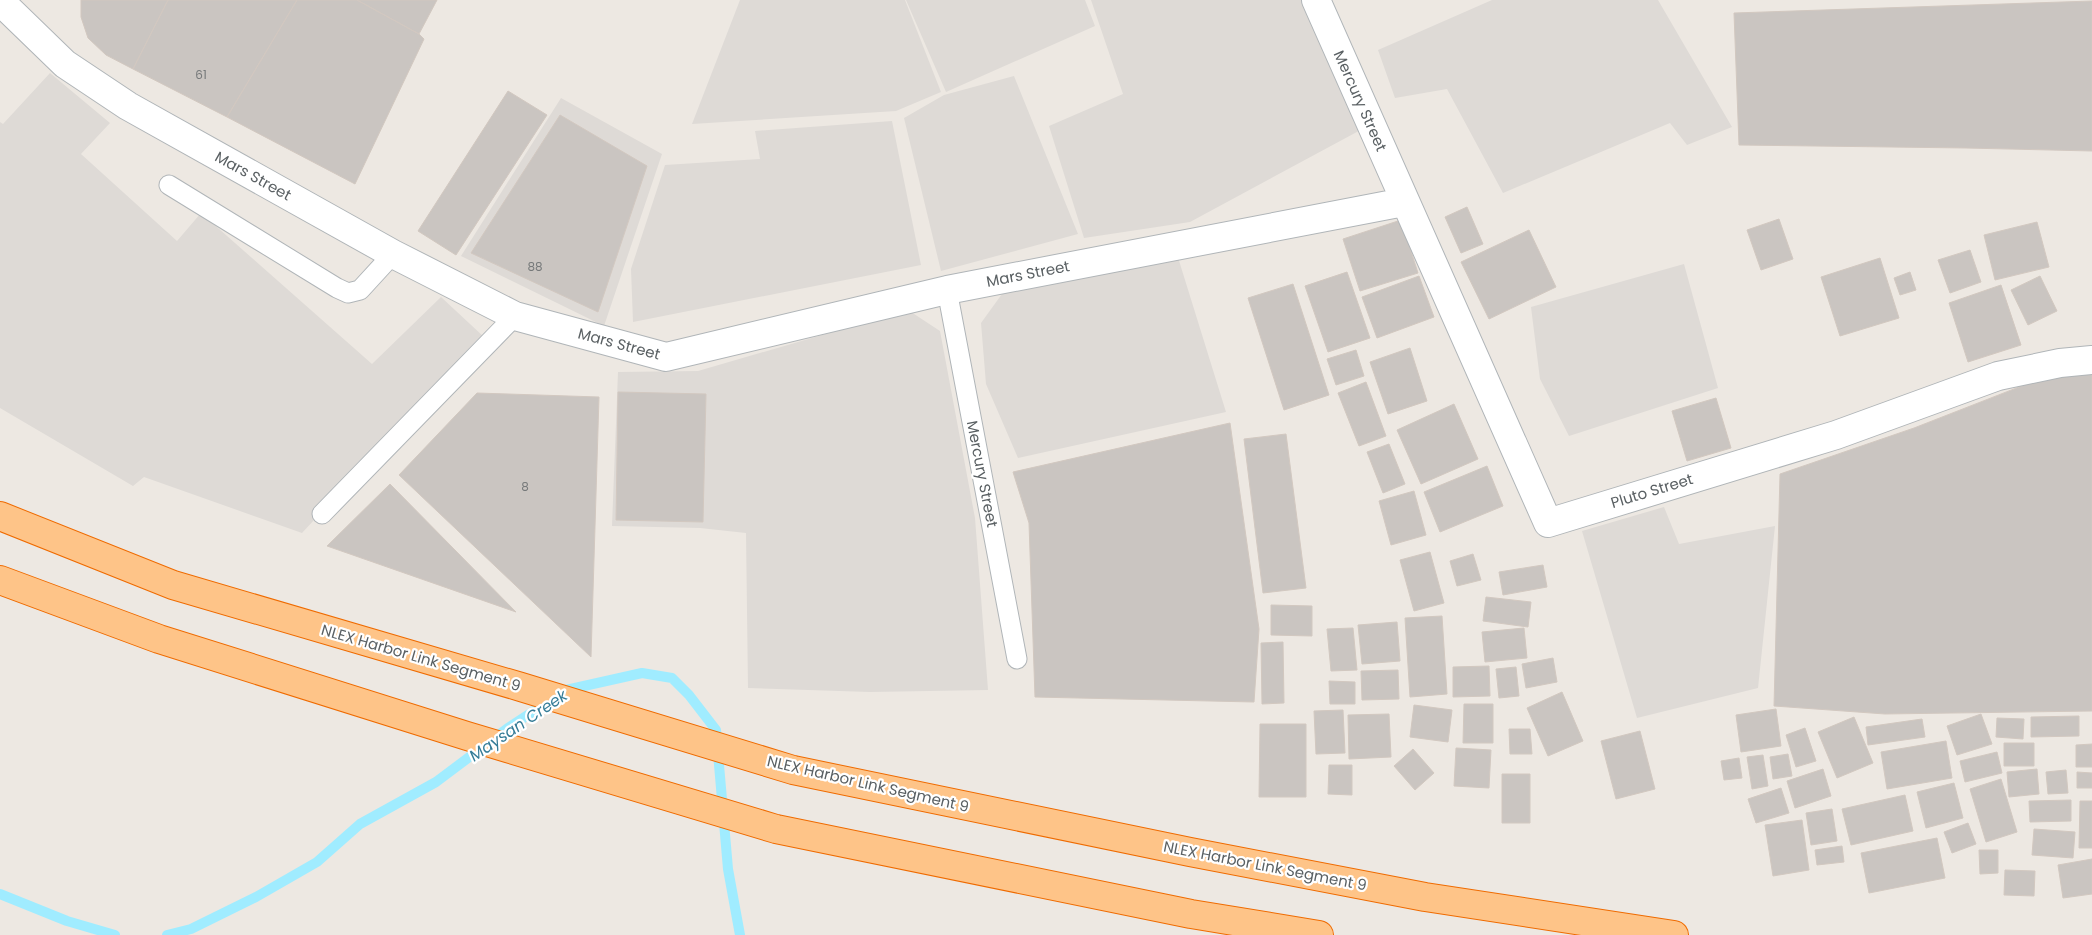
<svg xmlns="http://www.w3.org/2000/svg" width="2092" height="935" viewBox="0 0 2092 935" font-family="Poppins,sans-serif">
<style>
.industrial{fill:#dedad6}
.lines{fill:none;stroke-linecap:round;stroke-linejoin:round}
.stream{stroke:#a0ecff;stroke-width:10}
.building{fill:#cac5c1;stroke:#d2c8c0}
.lane-casing{stroke:#b0b5b8;stroke-width:21}
.street-casing{stroke:#b0b5b8;stroke-width:30}
.highway-casing{stroke:#ef6b00;stroke-width:30}
.lane{stroke:#fff;stroke-width:19}
.street{stroke:#fff;stroke-width:28}
.highway{stroke:#fec488;stroke-width:28}
.labels{text-anchor:middle;stroke-width:4.5;stroke-linejoin:round;paint-order:stroke}
.number-label{font-size:12px;fill:#76797a}
.street-label{font-size:15px;fill:#5a6063;stroke:#fff}
.water-label{font-size:16px;font-style:italic;fill:#357c97;stroke:#fff}
</style>
<rect width="100%" height="100%" fill="#ede8e2"/>
<path class="industrial" d="M 740,0 L 905,0 L 941,92 L 896,111 L 692,124 Z
M 906,0 L 1085,0 L 1095,26 L 946,92 Z
M 1091,0 L 1302,0 L 1368,126 L 1190,222 L 1084,238 L 1049,126 L 1123,94 Z
M 1492,0 L 1658,0 L 1732,127 L 1687,145 L 1670,123 L 1503,193 L 1447,89 L 1395,98 L 1378,50 Z
M 50,73 L 110,123 L 81,154 L 177,241 L 201,213 L 372,364 L 441,297 L 484,337 L 302,533 L 144,477 L 133,486 L 0,408 L 0,122 L 3,124 Z
M 1014,76 L 1078,234 L 941,271 L 904,118 L 944,95 Z
M 561,98 L 662,154 L 604,326 L 461,256 Z
M 892,121 L 921,265 L 633,322 L 631,269 L 665,165 L 760,159 L 755,131 Z
M 1176,251 L 1226,412 L 1018,458 L 986,384 L 981,323 L 1007,287 Z
M 1684,264 L 1718,388 L 1569,436 L 1540,379 L 1531,307 Z
M 908,310 L 940,331 L 975,518 L 988,690 L 870,692 L 748,688 L 746,533 L 700,528 L 612,526 L 618,372 L 698,371 Z
M 1664,507 L 1679,544 L 1775,526 L 1758,688 L 1637,718 L 1582,531 Z"/>
<g class="lines">
<path class="stream" d="M 0,894 L 67,921 L 115,935
M 167,935 L 191,929 L 256,897 L 317,862 L 360,824 L 436,782 L 508,728 L 566,690 L 642,673 L 672,678 L 689,695 L 716,730 L 728,869 L 740,935"/>
</g>
<path class="building" d="M 81,0 L 168,0 L 133,69 L 106,55 L 88,38 L 81,17 Z
M 168,0 L 297,0 L 227,117 L 133,69 Z
M 297,0 L 357,0 L 419,34 L 424,39 L 355,184 L 227,117 Z
M 357,0 L 437,0 L 419,34 Z
M 2092,1 L 2092,151 L 1966,148 L 1739,145 L 1734,13 Z
M 508,91 L 547,115 L 456,255 L 418,231 Z
M 560,115 L 647,166 L 598,312 L 471,253 Z
M 1467,207 L 1483,244 L 1461,253 L 1445,217 Z
M 1779,219 L 1793,259 L 1761,270 L 1747,230 Z
M 1401,220 L 1418,273 L 1360,291 L 1343,239 Z
M 2037,222 L 2049,267 L 1995,280 L 1984,235 Z
M 1529,230 L 1556,287 L 1489,319 L 1461,262 Z
M 1970,250 L 1981,282 L 1950,293 L 1938,260 Z
M 1880,258 L 1899,318 L 1840,336 L 1821,277 Z
M 1347,272 L 1370,338 L 1328,352 L 1305,286 Z
M 1910,272 L 1916,290 L 1900,295 L 1894,278 Z
M 1419,276 L 1434,317 L 1377,338 L 1362,297 Z
M 2040,276 L 2057,311 L 2028,325 L 2011,290 Z
M 1293,284 L 1329,395 L 1284,410 L 1248,298 Z
M 2001,285 L 2021,345 L 1968,362 L 1949,303 Z
M 1410,348 L 1427,401 L 1388,414 L 1370,362 Z
M 1356,350 L 1364,376 L 1336,385 L 1327,359 Z
M 2092,373 L 2092,711 L 1885,714 L 1774,706 L 1780,474 L 1914,428 L 2042,378 Z
M 1366,382 L 1386,436 L 1359,446 L 1338,393 Z
M 618,392 L 706,394 L 703,522 L 616,520 Z
M 477,393 L 599,397 L 591,657 L 399,475 Z
M 1716,398 L 1731,448 L 1687,461 L 1672,411 Z
M 1454,404 L 1478,459 L 1421,484 L 1397,430 Z
M 1230,423 L 1259,629 L 1254,702 L 1035,697 L 1029,523 L 1013,472 Z
M 1286,434 L 1306,588 L 1263,593 L 1244,439 Z
M 1389,444 L 1405,484 L 1383,493 L 1367,452 Z
M 1487,466 L 1503,506 L 1440,532 L 1424,492 Z
M 390,484 L 516,612 L 327,546 Z
M 1414,491 L 1426,535 L 1391,545 L 1379,501 Z
M 1430,552 L 1444,603 L 1414,611 L 1400,560 Z
M 1473,554 L 1481,580 L 1457,586 L 1450,561 Z
M 1543,565 L 1547,587 L 1503,595 L 1499,572 Z
M 1486,597 L 1531,602 L 1528,627 L 1483,621 Z
M 1271,605 L 1312,606 L 1312,636 L 1271,635 Z
M 1442,616 L 1447,694 L 1410,697 L 1405,618 Z
M 1397,622 L 1400,661 L 1362,664 L 1358,625 Z
M 1353,628 L 1357,670 L 1331,671 L 1327,629 Z
M 1524,628 L 1527,658 L 1485,662 L 1482,632 Z
M 1283,642 L 1284,703 L 1262,704 L 1261,643 Z
M 1553,658 L 1557,682 L 1526,688 L 1522,664 Z
M 1489,666 L 1490,696 L 1453,697 L 1453,667 Z
M 1516,667 L 1519,696 L 1499,698 L 1496,669 Z
M 1398,670 L 1399,699 L 1362,700 L 1361,671 Z
M 1329,681 L 1355,682 L 1355,704 L 1330,704 Z
M 1562,692 L 1583,741 L 1548,756 L 1527,708 Z
M 1464,704 L 1493,704 L 1493,743 L 1463,743 Z
M 1414,705 L 1452,710 L 1448,742 L 1410,737 Z
M 1776,709 L 1781,746 L 1741,752 L 1736,715 Z
M 1343,710 L 1345,753 L 1316,754 L 1314,711 Z
M 1389,714 L 1391,757 L 1349,759 L 1348,715 Z
M 1981,714 L 1992,744 L 1957,755 L 1947,726 Z
M 2079,716 L 2079,736 L 2031,737 L 2031,717 Z
M 1854,717 L 1873,763 L 1837,778 L 1818,732 Z
M 1997,718 L 2024,719 L 2023,739 L 1996,737 Z
M 1922,719 L 1925,737 L 1868,745 L 1866,727 Z
M 1260,724 L 1306,724 L 1306,797 L 1259,797 Z
M 1805,728 L 1816,761 L 1796,767 L 1786,735 Z
M 1509,729 L 1530,729 L 1532,754 L 1510,754 Z
M 1640,731 L 1655,789 L 1616,799 L 1601,741 Z
M 1946,741 L 1952,778 L 1887,789 L 1881,752 Z
M 2004,743 L 2034,743 L 2034,766 L 2004,766 Z
M 2092,744 L 2092,767 L 2076,767 L 2076,745 Z
M 1456,748 L 1491,750 L 1489,788 L 1454,786 Z
M 1413,749 L 1434,773 L 1415,790 L 1394,766 Z
M 1997,752 L 2002,773 L 1965,782 L 1960,761 Z
M 1788,754 L 1792,776 L 1773,779 L 1770,757 Z
M 1763,755 L 1768,786 L 1752,789 L 1747,757 Z
M 1739,758 L 1742,778 L 1724,780 L 1721,761 Z
M 1329,765 L 1352,765 L 1352,795 L 1328,794 Z
M 1823,769 L 1831,796 L 1795,808 L 1787,781 Z
M 2037,769 L 2039,794 L 2009,797 L 2007,772 Z
M 2066,770 L 2068,793 L 2048,794 L 2046,772 Z
M 2077,772 L 2092,773 L 2092,788 L 2077,788 Z
M 1502,774 L 1530,774 L 1530,823 L 1502,823 Z
M 2001,779 L 2017,832 L 1986,842 L 1970,789 Z
M 1954,783 L 1963,818 L 1926,828 L 1917,792 Z
M 1781,788 L 1789,813 L 1756,823 L 1748,799 Z
M 1905,795 L 1913,831 L 1851,845 L 1842,809 Z
M 2071,800 L 2071,821 L 2030,822 L 2029,801 Z
M 2080,801 L 2092,801 L 2092,848 L 2079,848 Z
M 1832,809 L 1837,841 L 1811,845 L 1806,813 Z
M 1802,820 L 1809,870 L 1773,876 L 1765,825 Z
M 1968,823 L 1976,844 L 1952,853 L 1944,832 Z
M 2034,829 L 2075,832 L 2073,858 L 2032,855 Z
M 1937,838 L 1945,878 L 1869,893 L 1861,853 Z
M 1842,846 L 1844,862 L 1817,865 L 1815,850 Z
M 1979,850 L 1998,850 L 1998,873 L 1980,874 Z
M 2092,859 L 2092,894 L 2063,898 L 2058,865 Z
M 2005,870 L 2035,871 L 2034,896 L 2004,895 Z"/>
<g class="lines">
<g class="lane-casing">
<path id="lane" d="M 169,185 L 337,288 L 348,293 L 360,290 L 393,254
M 947,290 L 1017,659
M 322,514 L 515,316"/>
</g>
<g class="street-casing">
<path id="street" d="M 1316,0 L 1548,523 L 1836,435 L 1998,376 L 2060,363 L 2092,360
M 0,1 L 65,64 L 128,106 L 393,254 L 515,316 L 666,357 L 947,290 L 1404,202"/>
</g>
<g class="highway-casing">
<path id="highway" d="M 0,516 L 173,585 L 521,687 L 793,770 L 1190,852 L 1425,897 L 1674,935
M 0,580 L 159,639 L 467,736 L 776,829 L 1191,914 L 1319,935"/>
</g>
<use href="#lane" class="lane"/>
<use href="#street" class="street"/>
<use href="#highway" class="highway"/>
</g>
<g class="labels">
<g class="number-label">
<text x="201" y="79">61</text>
<text x="535" y="271">88</text>
<text x="525" y="491">8</text>
</g>
<g class="street-label">
<text transform="translate(1360 101) rotate(66)" y="5">Mercury Street</text>
<text transform="translate(253 176) rotate(29)" y="5">Mars Street</text>
<text transform="translate(1028 274) rotate(-11)" y="5">Mars Street</text>
<text transform="translate(619 344) rotate(15)" y="5">Mars Street</text>
<text transform="translate(982 474) rotate(79)" y="5">Mercury Street</text>
<text transform="translate(1652 491) rotate(-17)" y="5">Pluto Street</text>
<text transform="translate(421 658) rotate(16)" y="5">NLEX Harbor Link Segment 9</text>
<text transform="translate(868 784) rotate(13)" y="5">NLEX Harbor Link Segment 9</text>
<text transform="translate(1265 866) rotate(11)" y="5">NLEX Harbor Link Segment 9</text>
</g>
<g class="water-label">
<text transform="translate(518 725) rotate(-34)" y="6">Maysan Creek</text>
</g>
</g>
</svg>
